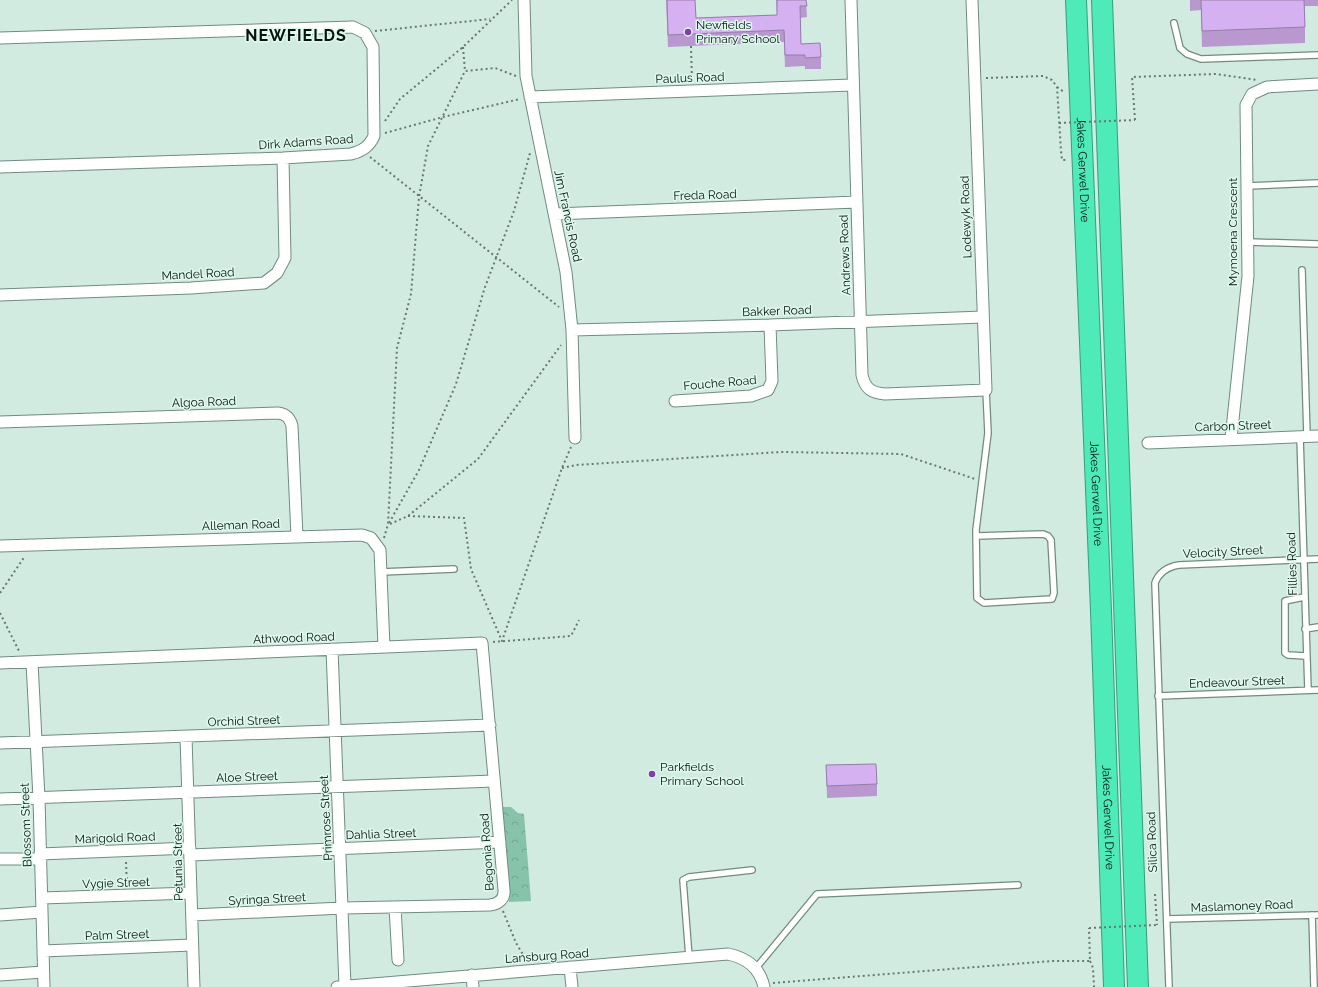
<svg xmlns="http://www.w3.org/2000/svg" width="1318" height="987" viewBox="0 0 1318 987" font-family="Raleway,sans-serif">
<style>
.forest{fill:url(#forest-crowns)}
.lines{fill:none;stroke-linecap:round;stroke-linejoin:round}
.lane-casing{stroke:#728b80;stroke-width:8}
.street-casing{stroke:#728b80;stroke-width:13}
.highway-casing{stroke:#369e7c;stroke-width:22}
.path{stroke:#687972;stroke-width:2;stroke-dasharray:2 3;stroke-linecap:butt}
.lane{stroke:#fff;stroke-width:5.5}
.street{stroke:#fff;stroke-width:11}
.highway{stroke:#4eeab7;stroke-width:20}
.path-bridge{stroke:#687972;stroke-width:2;stroke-dasharray:2 3;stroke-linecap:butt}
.wall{fill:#b898cf}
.building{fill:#d6b1f1;stroke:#967ca9}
.poi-dot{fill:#853caf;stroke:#def9ed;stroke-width:1.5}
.labels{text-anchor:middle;stroke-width:3;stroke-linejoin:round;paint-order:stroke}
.poi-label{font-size:12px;fill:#09120e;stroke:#def9ed;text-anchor:start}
.street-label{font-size:12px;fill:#09120e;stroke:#def9ed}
.district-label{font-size:16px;font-weight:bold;letter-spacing:1px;fill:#09120e;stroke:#def9ed}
</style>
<defs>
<pattern id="forest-crowns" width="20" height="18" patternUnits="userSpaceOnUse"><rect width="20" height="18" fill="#86c3aa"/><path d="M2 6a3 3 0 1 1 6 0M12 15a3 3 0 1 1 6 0" fill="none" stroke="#72a691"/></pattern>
</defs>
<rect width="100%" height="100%" fill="#d1ebe0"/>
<path class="forest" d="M 501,807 L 511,807 L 518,813 L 524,814 L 531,901 L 509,902 Z"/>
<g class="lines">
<g class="lane-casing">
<path id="lane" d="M 1174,23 L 1180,48 L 1187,54 L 1201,59 L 1318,55
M 1247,186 L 1318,183
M 1249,242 L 1318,244
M 1302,270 L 1307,436
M 1300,437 L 1308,690
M 976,536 L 1043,534 L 1048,536 L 1051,540 L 1054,593 L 1052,599 L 984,603 L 977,598 L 976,530 L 988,433 L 986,390
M 381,572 L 454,569
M 1304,597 L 1285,601 L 1285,653 L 1288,655 L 1306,656
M 1305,629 L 1318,627
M 1158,696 L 1318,690
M 1312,915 L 1314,987
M 1167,919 L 1318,915
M 689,957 L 683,880 L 689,877 L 752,870
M 756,968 L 817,894 L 1018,885
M 1169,987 L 1155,583 C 1159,572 1167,567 1179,565 L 1318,559"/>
</g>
<g class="street-casing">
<path id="street" d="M 524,0 L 526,76 L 566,272 L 572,330 L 575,438
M 851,0 L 862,375 C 865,389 872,393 885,394 L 986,390 L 972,0
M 0,38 L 353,27 L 365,33 L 373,47 L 374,136 C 369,147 362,151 351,154 L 283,158 L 0,167
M 530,97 L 852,85
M 555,214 L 857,202
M 0,295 L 191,288 L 264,283 L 277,273 L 285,258 L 283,158
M 572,330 L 770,325 L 983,317
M 675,401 L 751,396 L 768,390 L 772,381 L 770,325
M 0,422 L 278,413 C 286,414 290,418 292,426 L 297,536
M 1231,439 L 1248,276 L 1246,105 L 1252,94 L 1267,87 L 1318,84
M 1148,443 L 1318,436
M 0,546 L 362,535 L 371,538 L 380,550 L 384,647
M 332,649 L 345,986
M 32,662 L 39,798 L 44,987
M 0,663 L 482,643 L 504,890 C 505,899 498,904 490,905 L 343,908 L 192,915
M 186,737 L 194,987
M 0,743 L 490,725
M 0,799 L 494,781
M 40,854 L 190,848
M 191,855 L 500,842
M 0,859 L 41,859
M 42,898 L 191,893
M 395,907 L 398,960
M 0,915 L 42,912
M 43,951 L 192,945
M 570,967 L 572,987
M 0,975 L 43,972
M 472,975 L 473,987
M 337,987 L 728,954 C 747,958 760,968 764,987"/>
</g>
<g class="highway-casing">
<g id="highway">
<path id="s1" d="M 1076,0 L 1101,611 L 1114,987"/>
<path d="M 1102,0 L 1138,987"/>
</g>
</g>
<path class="path" d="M 375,31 L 490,19
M 691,46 L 692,81
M 463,47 L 465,71
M 986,78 L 1043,76 L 1052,80 L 1057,87 L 1061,151 L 1062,160 L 1067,160
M 1057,87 L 1064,92
M 1135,120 L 1132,77 L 1216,74 L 1257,80
M 385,121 L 400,99 L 463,47 L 512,0
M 385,133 L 443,117 L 520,99
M 370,157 L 559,307
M 562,468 L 576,465 L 781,452 L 901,454 L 975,479
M 408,516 L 464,518 L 471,569 L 502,641 L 562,468 L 571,447
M 389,523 L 419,470 L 456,384 L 485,287 L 514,211 L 530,153
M 390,524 L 408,516 L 478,459 L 561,345
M 384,538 L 388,524 L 397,348 L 411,294 L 419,197 L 428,146 L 465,71 L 495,68 L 516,76
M 0,593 L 25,556
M 0,613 L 19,651
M 493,642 L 571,636 L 579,620
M 126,862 L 127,885
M 1155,894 L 1157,925
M 503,911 L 516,943 L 527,961
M 1090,961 L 1093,968 L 1094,987
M 773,983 L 1052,961 L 1090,961 L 1089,928"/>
<use href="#lane" class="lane"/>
<use href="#street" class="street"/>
<use href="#highway" class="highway"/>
<path class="path-bridge" d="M 1059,123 L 1135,120
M 1089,928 L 1157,925"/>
</g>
<path class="wall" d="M 666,0 L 695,0 L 696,18 L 777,15 L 776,0 L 806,0 L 807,17 L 800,18 L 801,44 L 821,57 L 821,69 L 805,69 L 805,66 L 785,67 L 784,42 L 668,47 Z
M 1190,0 L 1318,0 L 1318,6 L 1305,6 L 1305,43 L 1202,47 L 1201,10 L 1190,11 Z
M 826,765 L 877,784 L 877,796 L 827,798 Z"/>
<path class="building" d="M 667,0 L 695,0 L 696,18 L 777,15 L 777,0 L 806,0 L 807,6 L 800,6 L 801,44 L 820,43 L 821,57 L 805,58 L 805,55 L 785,55 L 784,30 L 668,35 Z
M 1201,0 L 1304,0 L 1305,27 L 1202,31 Z
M 876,764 L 877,784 L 827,786 L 826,765 Z"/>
<g class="poi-dot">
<circle cx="688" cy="32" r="4"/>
<circle cx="652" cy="774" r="4"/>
</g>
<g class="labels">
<g class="poi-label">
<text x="696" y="29">Newfields<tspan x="696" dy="14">Primary School</tspan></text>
<text x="660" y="771">Parkfields<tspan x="660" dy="14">Primary School</tspan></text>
</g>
<g class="street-label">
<text transform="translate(690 78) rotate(-2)" y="4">Paulus Road</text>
<text transform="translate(306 142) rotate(-4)" y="4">Dirk Adams Road</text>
<text dy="4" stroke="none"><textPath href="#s1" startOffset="170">Jakes Gerwel Drive</textPath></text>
<text transform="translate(705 195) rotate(-2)" y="4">Freda Road</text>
<text transform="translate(568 216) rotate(78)" y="4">Jim Francis Road</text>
<text transform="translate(966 217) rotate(-92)" y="4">Lodewyk Road</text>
<text transform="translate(1233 232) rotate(-90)" y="4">Mymoena Crescent</text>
<text transform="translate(845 255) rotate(-92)" y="4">Andrews Road</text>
<text transform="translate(198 274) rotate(-3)" y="4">Mandel Road</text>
<text transform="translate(777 311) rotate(-2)" y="4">Bakker Road</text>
<text transform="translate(720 383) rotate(-5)" y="4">Fouche Road</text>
<text transform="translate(204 402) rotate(-2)" y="4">Algoa Road</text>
<text transform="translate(1233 426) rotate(-2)" y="4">Carbon Street</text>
<text dy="4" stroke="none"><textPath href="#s1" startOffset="494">Jakes Gerwel Drive</textPath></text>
<text transform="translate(241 525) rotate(-2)" y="4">Alleman Road</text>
<text transform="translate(1223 552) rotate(-3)" y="4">Velocity Street</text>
<text transform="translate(1292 564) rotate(-92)" y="4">Fillies Road</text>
<text transform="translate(294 638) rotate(-2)" y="4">Athwood Road</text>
<text transform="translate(1237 682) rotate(-2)" y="4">Endeavour Street</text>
<text transform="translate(244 721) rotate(-2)" y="4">Orchid Street</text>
<text transform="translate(247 777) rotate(-2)" y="4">Aloe Street</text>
<text dy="4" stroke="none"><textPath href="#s1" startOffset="818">Jakes Gerwel Drive</textPath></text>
<text transform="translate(326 818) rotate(-93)" y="4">Primrose Street</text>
<text transform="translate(26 825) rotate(-92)" y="4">Blossom Street</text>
<text transform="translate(381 834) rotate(-2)" y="4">Dahlia Street</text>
<text transform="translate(115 838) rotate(-2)" y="4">Marigold Road</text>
<text transform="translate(1152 842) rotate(-92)" y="4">Silica Road</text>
<text transform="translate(487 852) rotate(-94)" y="4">Begonia Road</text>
<text transform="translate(178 862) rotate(-91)" y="4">Petunia Street</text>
<text transform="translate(116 883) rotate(-2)" y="4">Vygie Street</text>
<text transform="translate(267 899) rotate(-3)" y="4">Syringa Street</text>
<text transform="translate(1242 906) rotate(-2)" y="4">Maslamoney Road</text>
<text transform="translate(117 935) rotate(-2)" y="4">Palm Street</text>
<text transform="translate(547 956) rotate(-4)" y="4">Lansburg Road</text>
</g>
<g class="district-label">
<text x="296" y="41">NEWFIELDS</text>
</g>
</g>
</svg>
